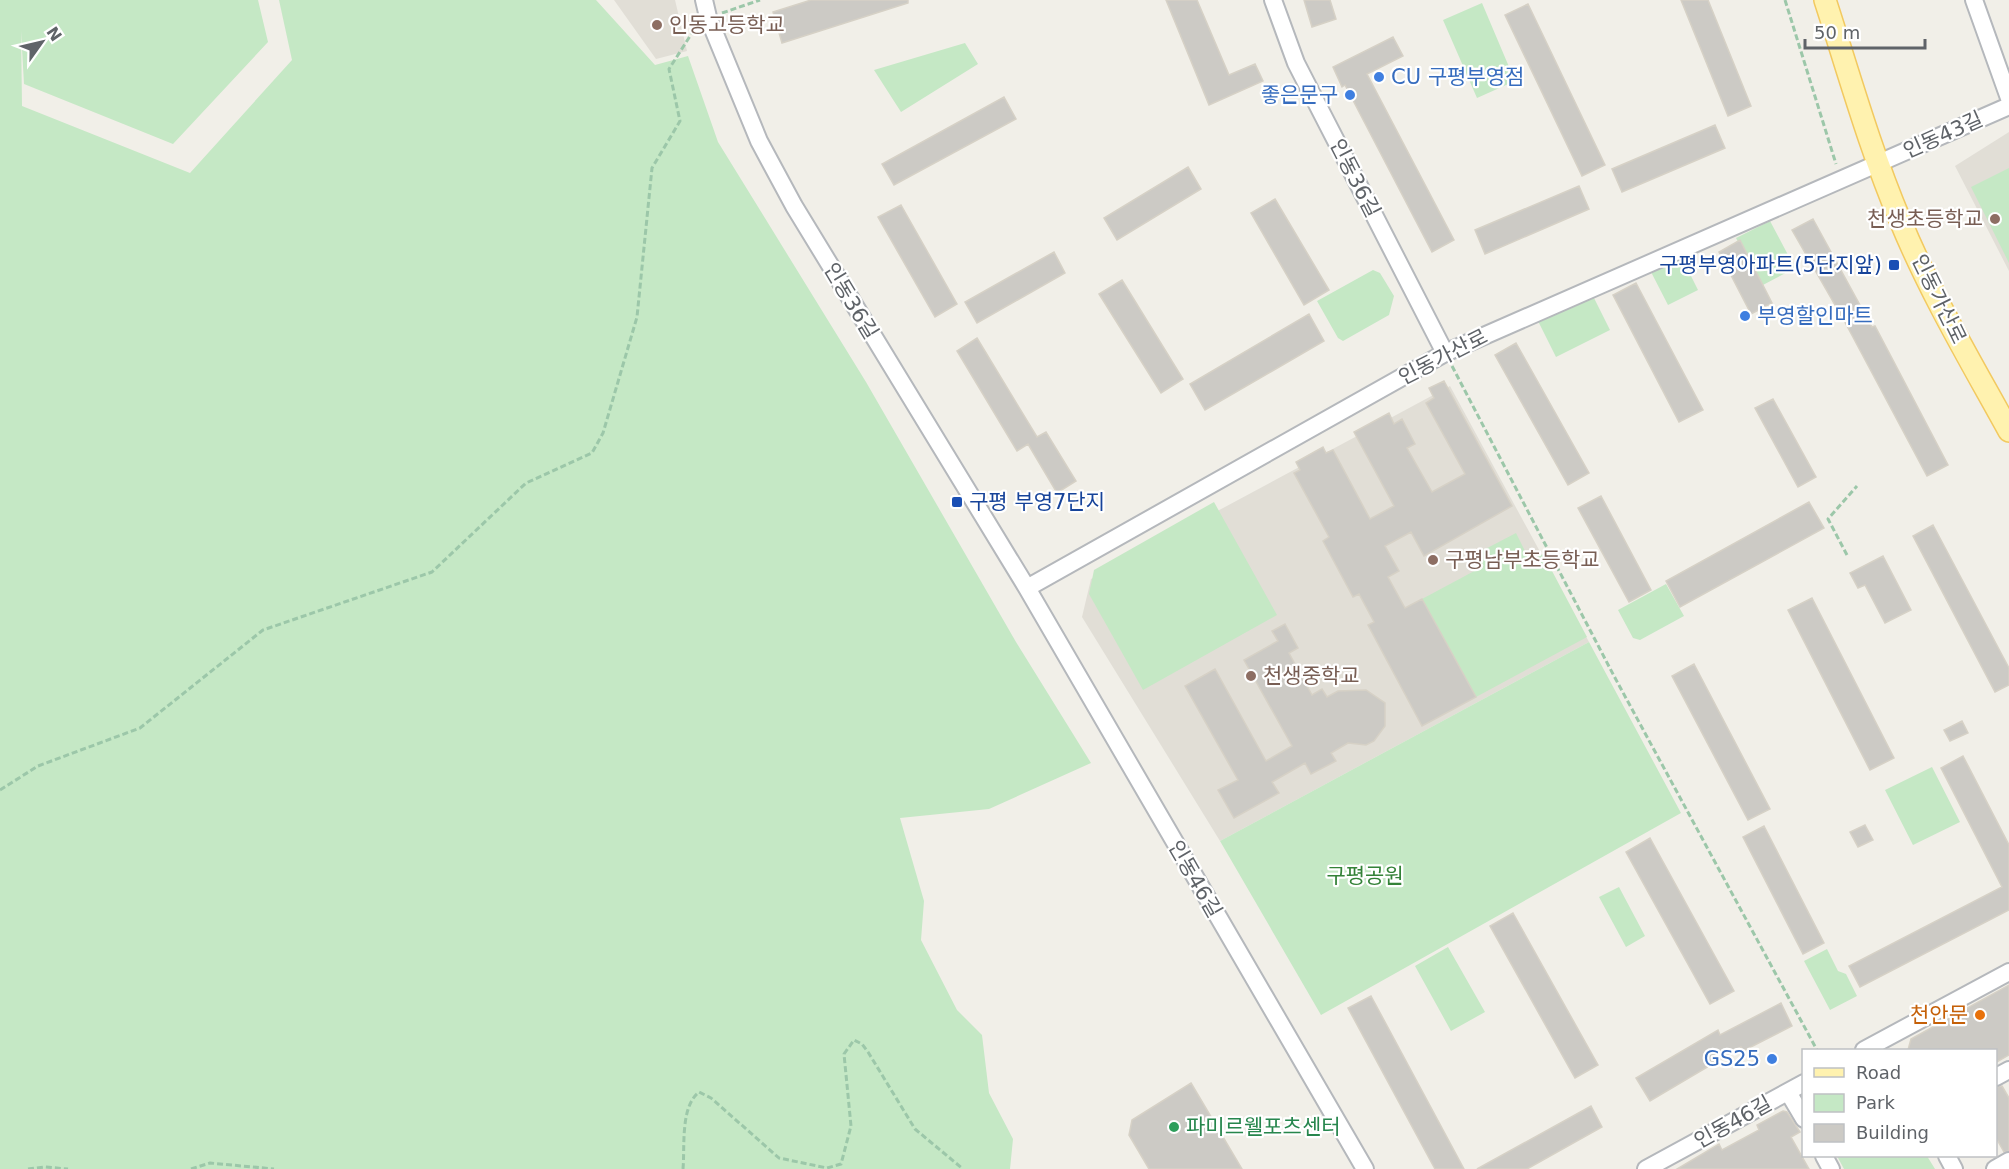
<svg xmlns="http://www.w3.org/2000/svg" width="2009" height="1169" viewBox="0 0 2009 1169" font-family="'DejaVu Sans','Noto Sans KR',sans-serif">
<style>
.education{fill:#e1ded6}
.green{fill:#c5e8c5}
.building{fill:#cccac5;stroke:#d6d1c6;stroke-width:1.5}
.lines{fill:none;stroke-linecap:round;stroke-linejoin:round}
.minor-casing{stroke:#b5b8bc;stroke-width:20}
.major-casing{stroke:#f2c960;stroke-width:24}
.path{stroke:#9cc7a9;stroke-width:3;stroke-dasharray:6 3;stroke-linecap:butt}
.minor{stroke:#fff;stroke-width:16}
.major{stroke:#fff2af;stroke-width:21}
.education-dot{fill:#8d6e63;stroke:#fff;stroke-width:2}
.shop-dot{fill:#3f7fe0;stroke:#fff;stroke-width:2}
.transit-dot{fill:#1a4fb4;stroke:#fff;stroke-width:2}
.food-dot{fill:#e8710a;stroke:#fff;stroke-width:2}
.leisure-dot{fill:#2e9e5b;stroke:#fff;stroke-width:2}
.labels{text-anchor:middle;stroke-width:4.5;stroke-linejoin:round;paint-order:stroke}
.education-label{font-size:21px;fill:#785e54;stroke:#fff;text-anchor:start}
.shop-label{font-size:21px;fill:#366cbe;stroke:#fff;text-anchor:start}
.street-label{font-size:21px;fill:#5f6368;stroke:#fff}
.transit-label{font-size:21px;fill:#164399;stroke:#fff;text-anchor:end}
.park-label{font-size:21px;fill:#348238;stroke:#fff}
.food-label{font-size:21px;fill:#c56008;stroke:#fff;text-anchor:end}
.leisure-label{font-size:21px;fill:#27864d;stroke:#fff;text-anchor:start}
</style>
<rect width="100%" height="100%" fill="#f1efe8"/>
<path class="education" d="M 614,0 L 675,0 L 687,51 L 656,59 Z
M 2009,132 L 2009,271 L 1955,166 Z
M 1450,386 L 1589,642 L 1220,841 L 1082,617 L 1091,579 Z"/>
<path class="green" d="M 0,0 L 258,0 L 268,42 L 173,144 L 24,84 L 21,31 L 22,106 L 190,173 L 292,60 L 279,0 L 596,0 L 655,65 L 688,56 L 718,142 L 866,382 L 1016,642 L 1091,763 L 989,809 L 900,818 L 924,901 L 921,940 L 957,1010 L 982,1035 L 989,1093 L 1013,1139 L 1010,1169 L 0,1169 Z
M 1482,3 L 1515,81 L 1477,98 L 1443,20 Z
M 965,43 L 978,64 L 901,112 L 874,70 Z
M 2009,168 L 2009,263 L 1971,187 Z
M 1770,221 L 1795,268 L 1761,286 L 1736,238 Z
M 1680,254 L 1698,290 L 1668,305 L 1650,270 Z
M 1373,270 L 1380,273 L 1394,296 L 1389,315 L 1343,341 L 1338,338 L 1317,301 Z
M 1592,294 L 1610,330 L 1556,357 L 1538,321 Z
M 1214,502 L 1277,615 L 1143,690 L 1089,594 L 1094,570 Z
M 1516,533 L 1530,561 L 1543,554 L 1587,637 L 1476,697 L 1422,599 L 1478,569 L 1472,556 Z
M 1666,584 L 1684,616 L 1640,640 L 1633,638 L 1618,610 Z
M 1589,642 L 1681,813 L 1321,1015 L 1220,841 Z
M 1932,767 L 1960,822 L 1913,845 L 1885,790 Z
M 1619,887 L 1645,936 L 1626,947 L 1599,897 Z
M 1448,947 L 1485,1012 L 1451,1031 L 1415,966 Z
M 1827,949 L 1838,971 L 1846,974 L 1857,996 L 1830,1010 L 1804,961 Z
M 1837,1156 L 1927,1156 L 1935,1169 L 1844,1169 Z"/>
<path class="building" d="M 811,0 L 908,0 L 908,3 L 782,43 L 773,12 Z
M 1166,0 L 1197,0 L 1229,75 L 1255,64 L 1263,81 L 1209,105 Z
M 1304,0 L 1330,0 L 1336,19 L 1312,27 Z
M 1681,0 L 1708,0 L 1751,106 L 1728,116 Z
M 1528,4 L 1605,165 L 1582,176 L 1505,15 Z
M 1393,37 L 1403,56 L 1367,74 L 1454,240 L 1432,252 L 1345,85 L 1342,87 L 1333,67 Z
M 1004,97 L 1016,119 L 894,185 L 882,164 Z
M 1715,125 L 1725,148 L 1622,192 L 1612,169 Z
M 1188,167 L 1201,189 L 1117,240 L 1104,218 Z
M 1579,186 L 1589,209 L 1485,254 L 1475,230 Z
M 1275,199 L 1329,290 L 1304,305 L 1251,213 Z
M 901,205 L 957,304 L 935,317 L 878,217 Z
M 1813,219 L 1872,327 L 1875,326 L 1948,465 L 1927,476 L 1847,326 L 1792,230 Z
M 1740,240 L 1772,303 L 1751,314 L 1719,252 Z
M 1054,252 L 1065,273 L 977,323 L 965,302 Z
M 1122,280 L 1183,379 L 1161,393 L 1099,294 Z
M 1636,283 L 1703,410 L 1679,422 L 1613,295 Z
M 1309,314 L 1324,341 L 1205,410 L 1190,384 Z
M 977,338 L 1037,437 L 1046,432 L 1076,481 L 1057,493 L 1028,444 L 1017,451 L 957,351 Z
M 1516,343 L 1589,473 L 1568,485 L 1495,355 Z
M 1444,381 L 1512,506 L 1424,556 L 1411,532 L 1385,546 L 1399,571 L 1388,577 L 1405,608 L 1422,599 L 1476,697 L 1422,726 L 1368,625 L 1374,622 L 1359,594 L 1353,597 L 1323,541 L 1329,537 L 1294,473 L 1300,470 L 1296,462 L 1323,447 L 1326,453 L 1333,450 L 1370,519 L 1394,506 L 1354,432 L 1389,413 L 1394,424 L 1402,419 L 1415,444 L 1407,448 L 1432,492 L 1465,474 L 1426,403 L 1434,398 L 1429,388 Z
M 1773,399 L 1816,477 L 1798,487 L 1755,408 Z
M 1601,496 L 1651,590 L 1629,602 L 1578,508 Z
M 1809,502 L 1824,528 L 1680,607 L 1666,581 Z
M 1933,525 L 2009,668 L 2009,685 L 1995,692 L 1913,536 Z
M 1883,556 L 1911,610 L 1885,623 L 1865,585 L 1858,588 L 1850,573 Z
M 1812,598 L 1894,758 L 1870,770 L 1788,610 Z
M 1285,624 L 1298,648 L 1289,653 L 1312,695 L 1322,689 L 1327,697 L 1338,691 L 1366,690 L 1385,703 L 1385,726 L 1374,741 L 1366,745 L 1348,743 L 1331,753 L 1336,761 L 1311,774 L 1305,763 L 1272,782 L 1279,793 L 1234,818 L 1218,790 L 1238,780 L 1185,686 L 1215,669 L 1266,761 L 1292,746 L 1244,660 L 1278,641 L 1272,631 Z
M 1694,664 L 1770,809 L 1748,820 L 1672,676 Z
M 1962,721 L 1968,733 L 1950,741 L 1944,730 Z
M 1963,756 L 2009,845 L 2009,910 L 1860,987 L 1849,966 L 2002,887 L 1941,768 Z
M 1865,825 L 1873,840 L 1858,847 L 1850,832 Z
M 1764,826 L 1824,943 L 1803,954 L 1743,837 Z
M 1650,838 L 1734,991 L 1710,1004 L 1626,852 Z
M 1513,913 L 1598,1065 L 1575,1078 L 1490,926 Z
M 2009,985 L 2009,1055 L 1995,1063 L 1995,1050 L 1908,1050 L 1911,1039 Z
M 1371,996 L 1464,1169 L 1435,1169 L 1348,1008 Z
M 1781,1003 L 1792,1026 L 1743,1051 L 1741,1047 L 1650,1101 L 1636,1078 L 1718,1030 L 1720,1035 Z
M 1191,1083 L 1242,1169 L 1149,1169 L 1129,1135 L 1132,1120 Z
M 2002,1086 L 2009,1098 L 2009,1151 L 2004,1152 L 1995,1136 L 1995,1087 Z
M 1591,1106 L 1602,1127 L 1527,1169 L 1477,1169 Z
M 1783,1111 L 1787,1112 L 1800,1132 L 1791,1137 L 1809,1169 L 1677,1169 L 1719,1144 L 1722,1150 L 1759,1130 L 1757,1125 Z"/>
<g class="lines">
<g class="minor-casing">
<path id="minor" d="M 704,0 L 708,17 L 759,141 L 794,206 L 1027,588 L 1365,1169
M 1273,0 L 1296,63 L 1445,353
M 1974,0 L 2009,98
M 1027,588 L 1445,353 L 2009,106
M 1864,1050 L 2009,972
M 1996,1077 L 2009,1070
M 1788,1092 L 1804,1119
M 1824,1156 L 1831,1169
M 1947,1156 L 1954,1169
M 1646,1169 L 1804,1083
M 1995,1169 L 2009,1161"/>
</g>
<g class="major-casing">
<path id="major" d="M 1825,0 C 1849,74 1870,149 1900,220 C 1930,293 1971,362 2009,431"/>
</g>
<path class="path" d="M 1785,0 L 1836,164
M 722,13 L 760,0
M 1452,366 L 1614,676 L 1817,1050
M 1847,555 L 1828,519 L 1857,486
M 0,790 L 38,766 L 140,728 L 263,630 L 432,572 L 526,483 L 592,453 L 603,433 L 637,317 L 652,168 L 680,121 L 669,69 L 692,33
M 28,1169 L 45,1167 L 68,1169
M 191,1169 L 210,1163 L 274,1169
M 683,1169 C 685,1147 680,1107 699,1092 L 711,1098 L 779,1158 L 827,1168 L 841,1164 L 851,1126 L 844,1054 L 854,1040 L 862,1044 L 868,1052 L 915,1129 L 963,1169"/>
<use href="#minor" class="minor"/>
<use href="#major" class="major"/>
</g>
<g class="education-dot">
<circle cx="657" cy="25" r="6"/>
<circle cx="1995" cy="219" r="6"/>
<circle cx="1433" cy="560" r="6"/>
<circle cx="1251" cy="676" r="6"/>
</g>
<g class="shop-dot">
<circle cx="1379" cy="77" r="6"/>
<circle cx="1350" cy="95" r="6"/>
<circle cx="1745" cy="316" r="6"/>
<circle cx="1772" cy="1059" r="6"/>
</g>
<g class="transit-dot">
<rect x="1888" y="259" width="12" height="12" rx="3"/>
<rect x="951" y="496" width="12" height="12" rx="3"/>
</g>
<circle class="food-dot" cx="1980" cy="1015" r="6"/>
<circle class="leisure-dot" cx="1174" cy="1127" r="6"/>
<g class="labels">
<g class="education-label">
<text x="669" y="32">인동고등학교</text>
<text x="1983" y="226" text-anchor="end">천생초등학교</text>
<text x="1445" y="567">구평남부초등학교</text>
<text x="1263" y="683">천생중학교</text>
</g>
<g class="shop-label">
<text x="1391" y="84">CU 구평부영점</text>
<text x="1338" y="102" text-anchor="end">좋은문구</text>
<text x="1757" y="323">부영할인마트</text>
<text x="1760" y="1066" text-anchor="end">GS25</text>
</g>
<g class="street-label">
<text transform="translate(1943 135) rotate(-24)" y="7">인동43길</text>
<text transform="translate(1355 178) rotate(63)" y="7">인동36길</text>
<text transform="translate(1939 299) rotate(64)" y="7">인동가산로</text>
<text transform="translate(851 301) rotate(59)" y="7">인동36길</text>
<text transform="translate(1443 357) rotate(-27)" y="7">인동가산로</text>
<text transform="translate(1195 879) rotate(60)" y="7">인동46길</text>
<text transform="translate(1733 1122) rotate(-29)" y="7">인동46길</text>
</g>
<g class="transit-label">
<text x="1882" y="272">구평부영아파트(5단지앞)</text>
<text x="969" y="509" text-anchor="start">구평 부영7단지</text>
</g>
<g class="park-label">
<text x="1365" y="883">구평공원</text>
</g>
<g class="food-label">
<text x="1968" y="1022">천안문</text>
</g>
<g class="leisure-label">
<text x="1186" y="1134">파미르웰포츠센터</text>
</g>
</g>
<rect x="1802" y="1049" width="195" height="108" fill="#ffffff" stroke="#bfc1c3" stroke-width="1.5"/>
<rect x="1814" y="1068" width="30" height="9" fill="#fff2af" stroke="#bfc1c3" stroke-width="1.5"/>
<text x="1856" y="1079" font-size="18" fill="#5f6368">Road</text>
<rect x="1814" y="1094" width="30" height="18" fill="#c5e8c5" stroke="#bfc1c3" stroke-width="1.5"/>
<text x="1856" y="1109" font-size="18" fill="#5f6368">Park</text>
<rect x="1814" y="1124" width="30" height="18" fill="#cccac5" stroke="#bfc1c3" stroke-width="1.5"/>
<text x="1856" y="1139" font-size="18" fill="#5f6368">Building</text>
<g transform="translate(42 42) rotate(56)" stroke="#ffffff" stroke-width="4.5" paint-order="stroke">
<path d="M0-4.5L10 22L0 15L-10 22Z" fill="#5f6368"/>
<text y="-9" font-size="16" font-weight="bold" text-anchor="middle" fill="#5f6368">N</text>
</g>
<path d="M1805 39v9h120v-9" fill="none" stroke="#5f6368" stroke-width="3"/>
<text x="1814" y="39" font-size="18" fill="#5f6368" stroke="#ffffff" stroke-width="4.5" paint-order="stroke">50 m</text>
</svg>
